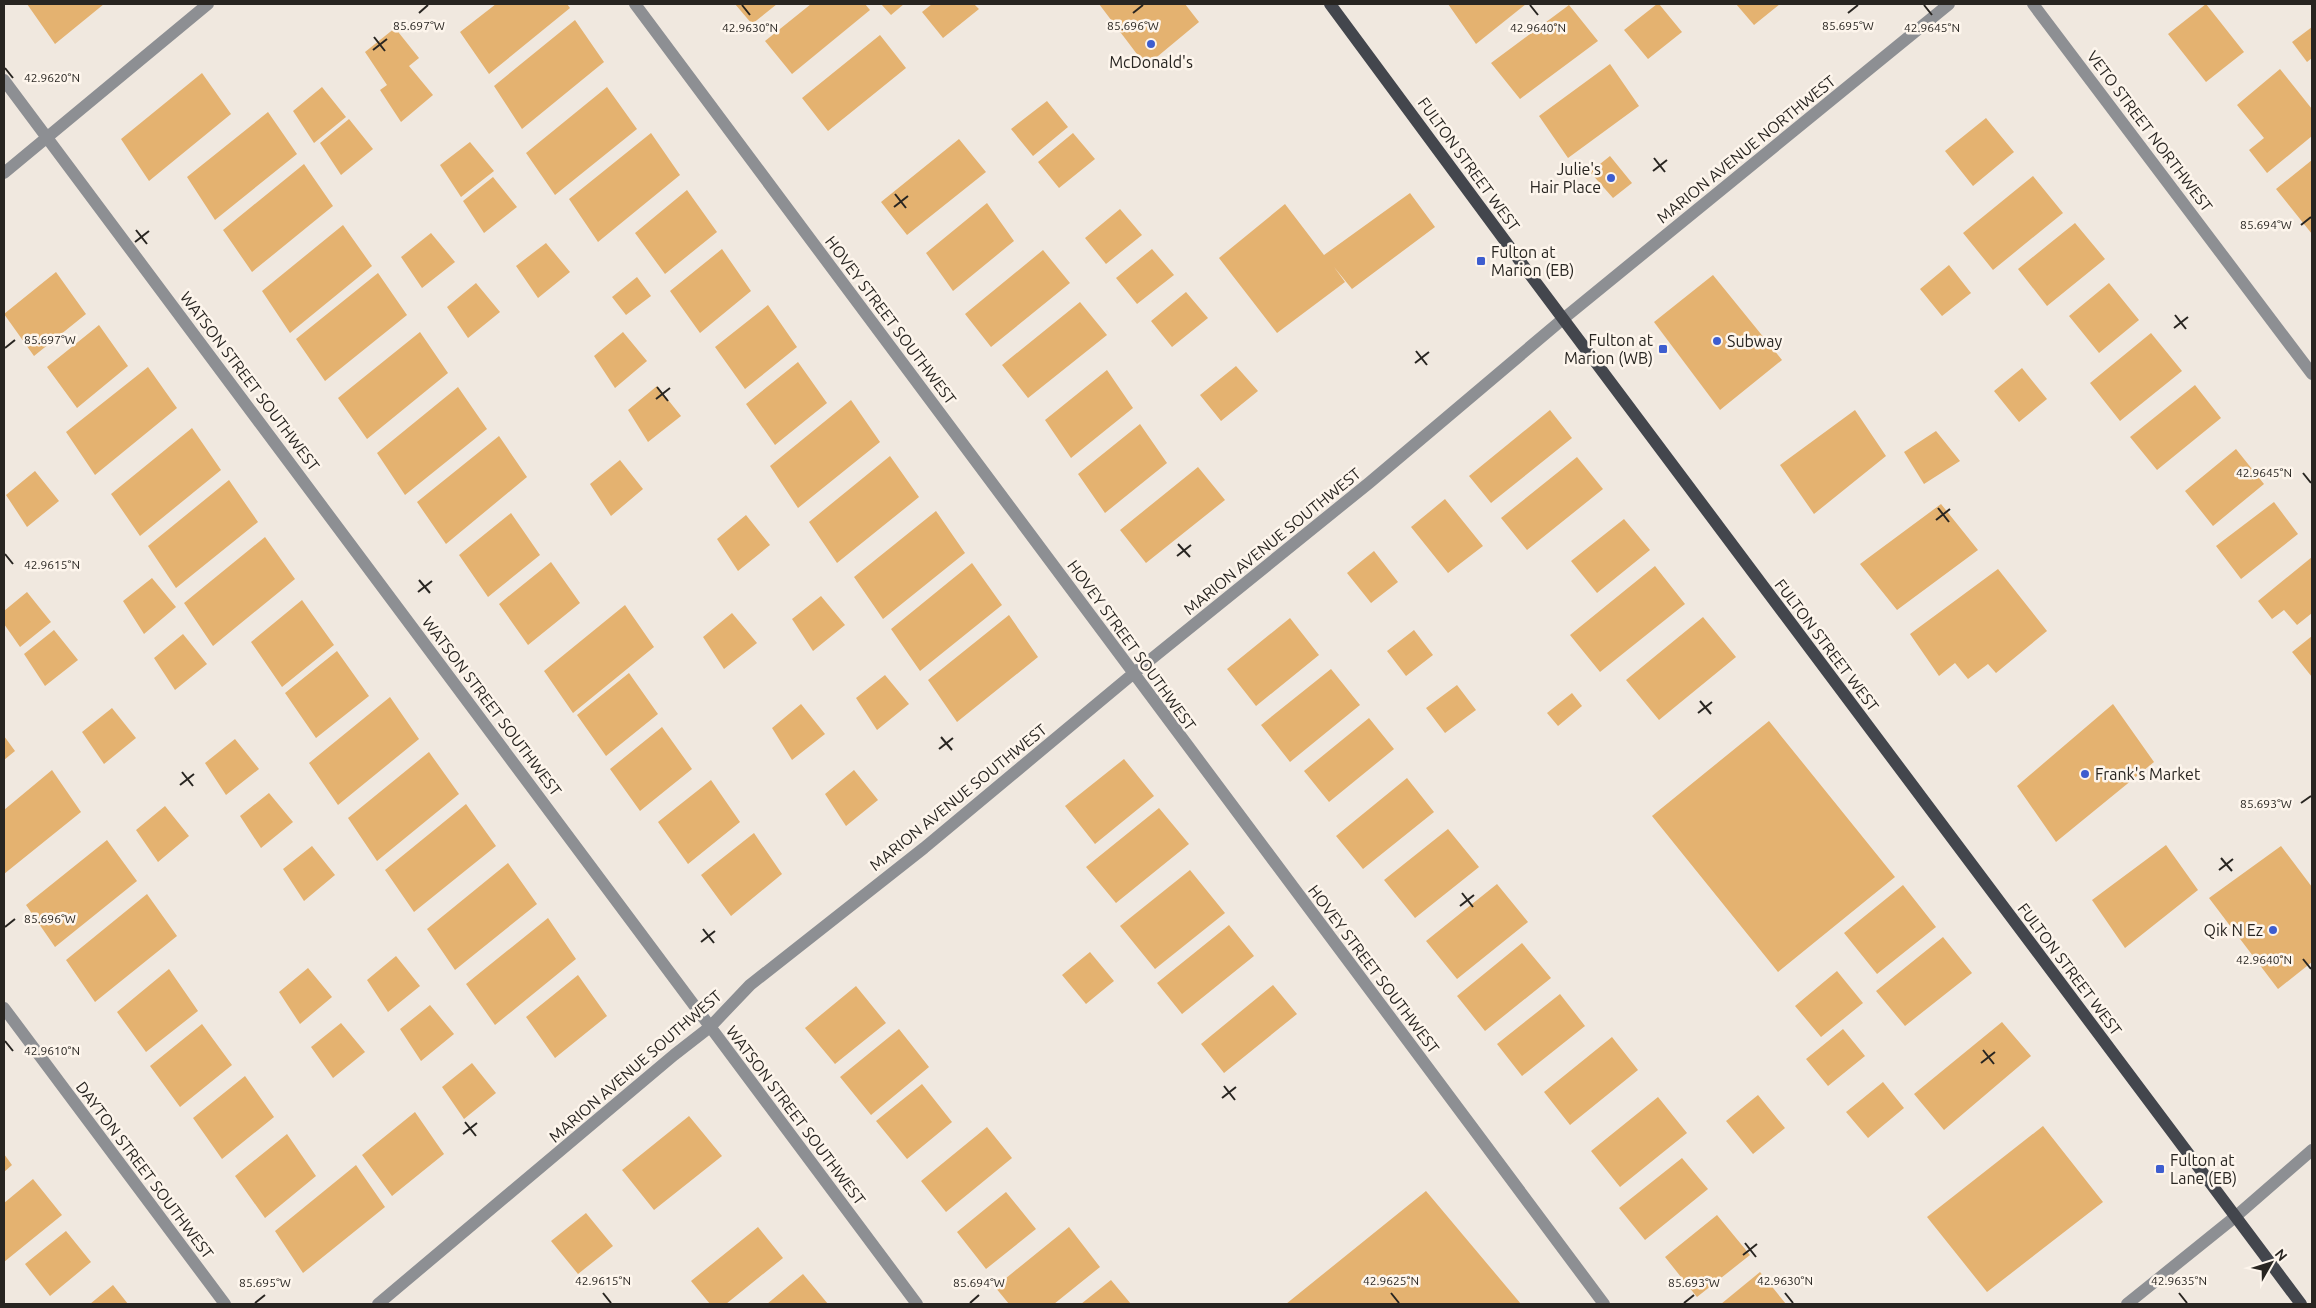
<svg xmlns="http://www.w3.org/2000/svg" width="2316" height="1308" viewBox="0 0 2316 1308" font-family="Ubuntu,sans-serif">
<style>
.building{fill:#e4b270}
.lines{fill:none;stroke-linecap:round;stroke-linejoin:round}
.minor{stroke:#8d8f93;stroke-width:12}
.tertiary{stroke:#8d8f93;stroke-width:12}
.primary{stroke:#43464d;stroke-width:12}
.ticks{fill:none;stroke:#282521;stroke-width:2}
.poi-dot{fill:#3d5dcf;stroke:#fdf5ec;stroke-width:2}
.labels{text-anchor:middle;stroke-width:5;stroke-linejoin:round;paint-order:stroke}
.poi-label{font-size:16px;fill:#282521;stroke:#fdf5ec;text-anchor:start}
.street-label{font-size:16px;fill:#282521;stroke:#fdf5ec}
.ticks-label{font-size:12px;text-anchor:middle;fill:#282521;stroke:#fdf5ec;stroke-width:5;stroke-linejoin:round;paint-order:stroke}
</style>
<rect width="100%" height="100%" fill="#f0e8df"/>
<path class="building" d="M 27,4 L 104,4 L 55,44 Z
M 496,4 L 567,4 L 570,8 L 489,74 L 460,32 Z
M 735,4 L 777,4 L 752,24 Z
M 811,4 L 865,4 L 870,10 L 792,74 L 765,41 Z
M 881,4 L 904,4 L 891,15 Z
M 932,4 L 974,4 L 979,9 L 943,38 L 922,12 Z
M 1099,4 L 1185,4 L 1199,22 L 1146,66 Z
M 1448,4 L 1526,4 L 1476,44 Z
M 1657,4 L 1659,4 L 1682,32 L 1648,59 L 1624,30 Z
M 1736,4 L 1780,4 L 1754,25 Z
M 2206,4 L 2244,52 L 2206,82 L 2168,34 Z
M 1569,5 L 1598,41 L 1520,99 L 1491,63 Z
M 575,20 L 604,62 L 522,129 L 494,86 Z
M 2312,27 L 2312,58 L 2307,62 L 2292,42 Z
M 395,28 L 419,58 L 409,66 L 433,95 L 401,122 L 380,90 L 387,85 L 365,52 Z
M 880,35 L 906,68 L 828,131 L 802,98 Z
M 1610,64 L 1639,106 L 1568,158 L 1539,116 Z
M 2280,69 L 2312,109 L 2312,136 L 2267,173 L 2249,150 L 2264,138 L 2237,105 Z
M 202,73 L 231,114 L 149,181 L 121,139 Z
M 322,87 L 346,117 L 314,143 L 293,111 Z
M 607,87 L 637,129 L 555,195 L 526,153 Z
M 1047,101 L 1068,127 L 1033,156 L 1011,129 Z
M 268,112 L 297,154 L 215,220 L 187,177 Z
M 1986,118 L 2014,152 L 1973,186 L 1945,151 Z
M 349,119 L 373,149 L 341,175 L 320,143 Z
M 651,133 L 680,175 L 598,242 L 569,199 Z
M 1073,133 L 1095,159 L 1059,188 L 1038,162 Z
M 959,139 L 986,172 L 907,235 L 881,202 Z
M 470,142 L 494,171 L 461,197 L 440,165 Z
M 1610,156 L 1632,183 L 1613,198 L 1590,172 Z
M 2312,160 L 2312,234 L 2276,189 Z
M 304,164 L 333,206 L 252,272 L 223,230 Z
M 2033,176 L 2063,213 L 1993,270 L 1963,233 Z
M 493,177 L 517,207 L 484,233 L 463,201 Z
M 687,190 L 717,232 L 665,274 L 635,233 Z
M 1410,193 L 1435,227 L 1352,289 L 1334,267 L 1345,282 L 1277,333 L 1219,258 L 1285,204 L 1324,255 Z
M 987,203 L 1014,241 L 953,291 L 926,253 Z
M 1120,209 L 1142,235 L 1106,264 L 1085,238 Z
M 2075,223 L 2105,259 L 2047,306 L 2018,269 Z
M 343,225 L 372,266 L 290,333 L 262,291 Z
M 431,233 L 455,262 L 422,288 L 401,257 Z
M 546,243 L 570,272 L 538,298 L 516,266 Z
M 722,249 L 751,291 L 700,333 L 670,291 Z
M 1152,249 L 1174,275 L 1137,304 L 1116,278 Z
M 1043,250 L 1070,283 L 991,347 L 965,314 Z
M 1949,265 L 1971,293 L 1942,316 L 1920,289 Z
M 56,272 L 86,314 L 34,356 L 4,314 Z
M 378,273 L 407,315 L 325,381 L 296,339 Z
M 1713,275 L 1782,360 L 1720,410 L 1654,322 Z
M 637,277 L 651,296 L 626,315 L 612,297 Z
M 476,283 L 500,312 L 468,338 L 447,307 Z
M 2109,283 L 2139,320 L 2099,353 L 2069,316 Z
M 1186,292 L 1208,318 L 1172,347 L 1151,321 Z
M 1080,302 L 1107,335 L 1028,398 L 1002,365 Z
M 768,305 L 797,347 L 745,389 L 715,347 Z
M 99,325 L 128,366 L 77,408 L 47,367 Z
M 420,332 L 448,373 L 367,439 L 338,398 Z
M 623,332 L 647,361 L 615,388 L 594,356 Z
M 2151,333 L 2182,371 L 2120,421 L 2090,383 Z
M 798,362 L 827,403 L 775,445 L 746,404 Z
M 1236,366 L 1258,391 L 1221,421 L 1200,395 Z
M 148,367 L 177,408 L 95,475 L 66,432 Z
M 2022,368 L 2047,399 L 2019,422 L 1994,391 Z
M 1107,370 L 1133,408 L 1071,458 L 1045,420 Z
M 2195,385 L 2221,418 L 2157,470 L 2130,437 Z
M 657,386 L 681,416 L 648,442 L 628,410 Z
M 458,387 L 487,429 L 405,495 L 377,453 Z
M 851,400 L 880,442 L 798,508 L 770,466 Z
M 1550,410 L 1572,438 L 1491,503 L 1469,476 Z
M 1855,410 L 1886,456 L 1814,514 L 1780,465 Z
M 1140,424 L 1167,463 L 1105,513 L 1078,474 Z
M 192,428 L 221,470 L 140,536 L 111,494 Z
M 1936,431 L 1960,461 L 1924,484 L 1904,452 Z
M 499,436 L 527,477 L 446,544 L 417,502 Z
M 2236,449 L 2264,484 L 2213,526 L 2185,491 Z
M 890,456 L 919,497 L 837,563 L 809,522 Z
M 1577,457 L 1603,489 L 1527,550 L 1501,518 Z
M 620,460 L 643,489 L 611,516 L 590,484 Z
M 1198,467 L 1225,500 L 1146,563 L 1120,530 Z
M 35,471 L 59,501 L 27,527 L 6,495 Z
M 229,480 L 258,522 L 176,588 L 148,546 Z
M 1445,499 L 1483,546 L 1448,573 L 1411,527 Z
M 2274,502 L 2298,534 L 2241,579 L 2216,546 Z
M 1941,504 L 1978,550 L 1897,610 L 1860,564 Z
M 936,511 L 965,553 L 883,619 L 854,577 Z
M 511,513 L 540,555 L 488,597 L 459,555 Z
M 746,515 L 770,545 L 738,571 L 717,539 Z
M 1624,519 L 1650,550 L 1597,593 L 1571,561 Z
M 265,537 L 295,579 L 213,646 L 184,603 Z
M 1374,551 L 1398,582 L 1371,603 L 1347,573 Z
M 2312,557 L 2312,613 L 2297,625 L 2284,610 L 2272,619 L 2258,601 Z
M 551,562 L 580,603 L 528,645 L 499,604 Z
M 972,563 L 1002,605 L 920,671 L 891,629 Z
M 1655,566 L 1685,604 L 1600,672 L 1570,635 Z
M 1998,569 L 2047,631 L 1996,673 L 1988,664 L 1968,679 L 1955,663 L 1939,676 L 1910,634 Z
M 152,578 L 176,607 L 144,634 L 123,601 Z
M 27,592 L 51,622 L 20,647 L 4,624 L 4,611 Z
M 821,596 L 845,625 L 813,651 L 792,619 Z
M 302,600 L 334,645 L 282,687 L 251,642 Z
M 625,605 L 654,647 L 573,713 L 544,671 Z
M 732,613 L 757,643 L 724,669 L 703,637 Z
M 1009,615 L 1038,657 L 957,722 L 928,680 Z
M 1703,617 L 1736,657 L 1659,720 L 1626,680 Z
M 1290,618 L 1319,655 L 1256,706 L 1227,669 Z
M 54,630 L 78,660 L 45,686 L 24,654 Z
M 1414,630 L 1433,655 L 1406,676 L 1387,651 Z
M 183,634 L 207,664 L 175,690 L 154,658 Z
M 2312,636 L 2312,677 L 2292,652 Z
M 337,651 L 369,696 L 316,738 L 285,693 Z
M 1331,669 L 1360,705 L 1290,762 L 1261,725 Z
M 629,673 L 658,714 L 606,756 L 577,715 Z
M 885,675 L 909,704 L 877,730 L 856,698 Z
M 1457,685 L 1476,710 L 1445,733 L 1426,708 Z
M 1572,693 L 1582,706 L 1558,726 L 1547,713 Z
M 390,697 L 419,739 L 338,805 L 309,763 Z
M 801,704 L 825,734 L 792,760 L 772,728 Z
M 2113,704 L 2154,762 L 2056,842 L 2017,786 Z
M 112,708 L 136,738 L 104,764 L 82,732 Z
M 1369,718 L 1394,749 L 1329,802 L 1304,771 Z
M 1769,721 L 1895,877 L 1778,972 L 1652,816 Z
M 662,727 L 692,769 L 640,811 L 610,769 Z
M 4,736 L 15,751 L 4,760 Z
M 235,739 L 259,769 L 226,795 L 205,763 Z
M 429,752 L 459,794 L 377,861 L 348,818 Z
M 1124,759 L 1154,796 L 1095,844 L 1065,806 Z
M 52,770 L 81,812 L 4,874 L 4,810 Z
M 854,770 L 878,800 L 846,826 L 825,794 Z
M 1407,778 L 1434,812 L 1363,869 L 1336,836 Z
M 711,780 L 740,822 L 688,864 L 658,822 Z
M 269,793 L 293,822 L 261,848 L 240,816 Z
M 466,804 L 496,846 L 414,912 L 385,870 Z
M 165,806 L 189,836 L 158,862 L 136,830 Z
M 1159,808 L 1189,844 L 1116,903 L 1086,867 Z
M 1448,829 L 1479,867 L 1415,918 L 1384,880 Z
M 754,833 L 782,874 L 731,916 L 701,875 Z
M 107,840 L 137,881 L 55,947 L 26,905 Z
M 2166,845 L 2198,890 L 2125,948 L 2092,900 Z
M 312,846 L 335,875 L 304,901 L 283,869 Z
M 2281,846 L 2312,887 L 2312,962 L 2278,989 L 2209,898 Z
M 508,863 L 537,904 L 455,970 L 427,929 Z
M 1190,870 L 1225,913 L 1155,969 L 1120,926 Z
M 1497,884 L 1528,922 L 1457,979 L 1426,941 Z
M 1903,885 L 1936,927 L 1877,974 L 1844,933 Z
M 147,894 L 177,936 L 95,1002 L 66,960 Z
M 548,918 L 576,959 L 495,1025 L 466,984 Z
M 1229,925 L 1254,956 L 1182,1014 L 1157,983 Z
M 1943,937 L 1972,973 L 1905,1026 L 1876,991 Z
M 1522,943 L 1551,978 L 1485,1031 L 1457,996 Z
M 1090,952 L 1114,981 L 1086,1004 L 1062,975 Z
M 396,956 L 420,986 L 388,1012 L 367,980 Z
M 308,968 L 332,997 L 300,1024 L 279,992 Z
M 169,969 L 198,1011 L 146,1052 L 117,1012 Z
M 1837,971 L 1863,1003 L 1821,1037 L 1795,1006 Z
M 578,975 L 607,1016 L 555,1058 L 526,1017 Z
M 1273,985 L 1297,1014 L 1224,1073 L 1201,1044 Z
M 856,986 L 886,1023 L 835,1064 L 805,1028 Z
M 1560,994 L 1585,1026 L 1522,1076 L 1497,1044 Z
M 430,1005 L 454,1034 L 421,1061 L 400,1029 Z
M 2002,1022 L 2031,1056 L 1944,1130 L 1914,1094 Z
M 341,1023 L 365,1052 L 333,1078 L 311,1047 Z
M 202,1024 L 232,1065 L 180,1107 L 150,1066 Z
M 899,1029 L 929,1067 L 871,1115 L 840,1077 Z
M 1843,1029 L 1865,1056 L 1828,1086 L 1806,1059 Z
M 1612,1037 L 1638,1070 L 1570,1125 L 1544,1092 Z
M 472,1063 L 496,1093 L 464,1119 L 442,1087 Z
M 245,1076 L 274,1117 L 222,1159 L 193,1118 Z
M 1883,1082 L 1904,1108 L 1868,1138 L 1846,1112 Z
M 922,1084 L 952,1122 L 907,1159 L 876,1121 Z
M 1758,1095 L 1785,1128 L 1753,1154 L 1726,1121 Z
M 1658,1097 L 1687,1133 L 1620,1187 L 1591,1151 Z
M 415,1112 L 444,1154 L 392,1196 L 362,1155 Z
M 689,1116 L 722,1156 L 654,1210 L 622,1170 Z
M 2043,1126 L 2103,1202 L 1987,1292 L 1927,1217 Z
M 987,1127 L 1012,1158 L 946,1212 L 921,1181 Z
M 287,1134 L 316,1176 L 265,1218 L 235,1176 Z
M 4,1154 L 12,1165 L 4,1172 Z
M 1682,1158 L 1708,1189 L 1645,1240 L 1619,1208 Z
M 356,1165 L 385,1207 L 303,1273 L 275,1231 Z
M 33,1179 L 62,1215 L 4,1262 L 4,1203 Z
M 1426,1191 L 1521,1304 L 1286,1304 Z
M 1006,1192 L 1036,1229 L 986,1269 L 957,1232 Z
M 586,1213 L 613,1246 L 578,1274 L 551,1241 Z
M 1717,1215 L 1750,1255 L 1697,1297 L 1665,1257 Z
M 758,1227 L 783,1258 L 726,1304 L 710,1304 L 691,1281 Z
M 1069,1227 L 1100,1267 L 1054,1304 L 1009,1304 L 995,1287 Z
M 66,1231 L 91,1262 L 50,1296 L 25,1264 Z
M 1760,1272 L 1786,1304 L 1721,1304 Z
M 803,1274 L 828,1304 L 767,1304 Z
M 1111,1280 L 1131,1304 L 1081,1304 Z
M 113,1285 L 128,1304 L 90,1304 Z"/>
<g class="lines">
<path class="minor" d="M 635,4 L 1604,1304
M 2033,4 L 2312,374
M 4,80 L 917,1304
M 4,173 L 208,4
M 4,1008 L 225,1304
M 378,1304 L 674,1055 L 710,1027 L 750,985 L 924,848 L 1134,673 L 1369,483 L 1563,319 L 1949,4
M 2127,1304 L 2235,1217"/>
<path class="tertiary" d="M 2235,1217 L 2312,1150"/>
<path class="primary" d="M 1330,4 L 1534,280 L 2301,1304"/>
</g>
<path class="ticks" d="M 742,5 L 750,15M 1530,5 L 1538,15M 1924,5 L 1932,15M 419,13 L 428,5M 1133,13 L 1143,5M 1848,13 L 1858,5M 374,37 L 385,51M 373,50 L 387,39M 5,68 L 13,78M 1654,158 L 1665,172M 1653,171 L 1667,160M 895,194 L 906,208M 894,207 L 908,196M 2301,225 L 2311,217M 136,230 L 147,244M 135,242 L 149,231M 2175,315 L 2186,329M 2174,328 L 2188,317M 5,348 L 15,340M 1416,351 L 1427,365M 1415,363 L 1429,352M 657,387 L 668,401M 656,399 L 670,388M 2303,473 L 2311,483M 1938,508 L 1949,522M 1936,520 L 1950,509M 1178,544 L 1190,557M 5,554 L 13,564M 1177,556 L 1191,545M 419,580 L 430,593M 418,592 L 432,581M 1700,701 L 1711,714M 1698,713 L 1712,702M 941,737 L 952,750M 939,749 L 953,738M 182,772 L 193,786M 180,785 L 194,774M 2301,803 L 2311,796M 2221,858 L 2232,871M 2219,870 L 2233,859M 1462,893 L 1473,907M 1460,906 L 1474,895M 5,927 L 15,919M 703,929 L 714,943M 701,942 L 715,931M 2303,959 L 2311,969M 5,1041 L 13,1051M 1983,1050 L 1994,1064M 1981,1063 L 1995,1052M 1224,1086 L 1235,1100M 1222,1098 L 1236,1087M 465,1122 L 476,1136M 463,1134 L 477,1123M 1745,1243 L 1756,1257M 1743,1255 L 1757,1244M 603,1293 L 611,1303M 1391,1293 L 1399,1303M 1785,1293 L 1793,1303M 2179,1293 L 2187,1303M 255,1303 L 265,1295M 970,1303 L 979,1295M 1684,1303 L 1694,1295"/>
<g class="poi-dot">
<circle cx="1151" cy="44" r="5"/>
<circle cx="1611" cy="178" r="5"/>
<rect x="1476" y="256" width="10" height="10" rx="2.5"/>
<circle cx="1717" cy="341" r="5"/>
<rect x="1658" y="344" width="10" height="10" rx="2.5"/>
<circle cx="2085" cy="774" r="5"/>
<circle cx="2273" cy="930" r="5"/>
<rect x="2155" y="1164" width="10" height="10" rx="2.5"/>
</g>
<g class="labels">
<g class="poi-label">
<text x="1151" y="68" text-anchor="middle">McDonald's</text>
<text x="1601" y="175" text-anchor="end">Julie's<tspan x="1601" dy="18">Hair Place</tspan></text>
<text x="1491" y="258">Fulton at<tspan x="1491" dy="18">Marion (EB)</tspan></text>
<text x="1653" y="346" text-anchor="end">Fulton at<tspan x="1653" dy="18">Marion (WB)</tspan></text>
<text x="1727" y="347">Subway</text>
<text x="2095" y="780">Frank's Market</text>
<text x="2263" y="936" text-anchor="end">Qik N Ez</text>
<text x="2170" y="1166">Fulton at<tspan x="2170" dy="18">Lane (EB)</tspan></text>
</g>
<g class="street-label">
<text transform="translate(2150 131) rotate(53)" y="6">VETO STREET NORTHWEST</text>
<text transform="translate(1746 149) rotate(-39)" y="6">MARION AVENUE NORTHWEST</text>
<text transform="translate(1469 164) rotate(54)" y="6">FULTON STREET WEST</text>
<text transform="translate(891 320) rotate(53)" y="6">HOVEY STREET SOUTHWEST</text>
<text transform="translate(250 381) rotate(53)" y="6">WATSON STREET SOUTHWEST</text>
<text transform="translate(1272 541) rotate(-39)" y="6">MARION AVENUE SOUTHWEST</text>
<text transform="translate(1132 645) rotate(54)" y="6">HOVEY STREET SOUTHWEST</text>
<text transform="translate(1827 645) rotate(53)" y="6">FULTON STREET WEST</text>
<text transform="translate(492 706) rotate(53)" y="6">WATSON STREET SOUTHWEST</text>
<text transform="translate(958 797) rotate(-39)" y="6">MARION AVENUE SOUTHWEST</text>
<text transform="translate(1374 969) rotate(53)" y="6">HOVEY STREET SOUTHWEST</text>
<text transform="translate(2070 969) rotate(53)" y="6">FULTON STREET WEST</text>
<text transform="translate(635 1066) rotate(-41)" y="6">MARION AVENUE SOUTHWEST</text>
<text transform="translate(796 1115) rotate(53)" y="6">WATSON STREET SOUTHWEST</text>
<text transform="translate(145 1170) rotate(53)" y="6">DAYTON STREET SOUTHWEST</text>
</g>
</g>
<g class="ticks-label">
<text x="1848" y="30">85.695°W</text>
<text x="419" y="30">85.697°W</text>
<text x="1133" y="30">85.696°W</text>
<text x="750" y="32">42.9630°N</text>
<text x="1538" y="32">42.9640°N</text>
<text x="1932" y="32">42.9645°N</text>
<text x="52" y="82">42.9620°N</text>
<text x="2266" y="229">85.694°W</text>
<text x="50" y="344">85.697°W</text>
<text x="2264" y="477">42.9645°N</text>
<text x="52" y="569">42.9615°N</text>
<text x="2266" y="808">85.693°W</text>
<text x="50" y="923">85.696°W</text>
<text x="2264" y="964">42.9640°N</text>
<text x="52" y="1055">42.9610°N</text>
<text x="603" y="1285">42.9615°N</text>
<text x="1391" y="1285">42.9625°N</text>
<text x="1785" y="1285">42.9630°N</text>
<text x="2179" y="1285">42.9635°N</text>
<text x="265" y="1287">85.695°W</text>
<text x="979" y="1287">85.694°W</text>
<text x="1694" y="1287">85.693°W</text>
</g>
<rect width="2316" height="1308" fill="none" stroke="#282521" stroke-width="10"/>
<g transform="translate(2271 1263) rotate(51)" stroke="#fdf5ec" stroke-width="4" paint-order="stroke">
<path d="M0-4L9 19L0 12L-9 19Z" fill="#282521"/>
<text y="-8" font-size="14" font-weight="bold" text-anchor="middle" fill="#282521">N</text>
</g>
</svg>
